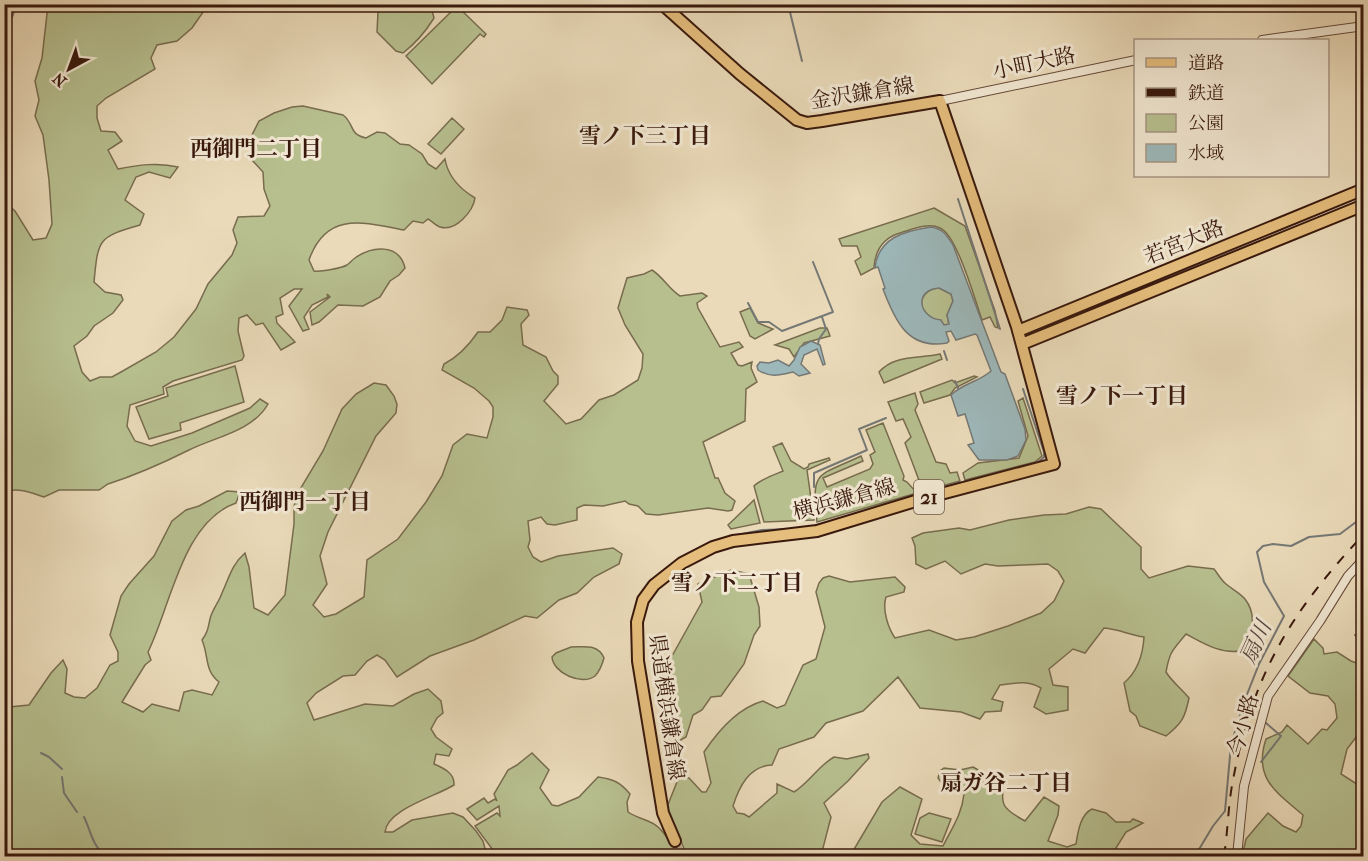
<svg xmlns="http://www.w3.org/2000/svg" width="1368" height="861" viewBox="0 0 1368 861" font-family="'IM FELL French Canon','Noto Serif JP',serif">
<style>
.green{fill:#b7bf8f;stroke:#786c4e;stroke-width:1.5}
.water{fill:#9db8ba;stroke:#757875;stroke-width:1.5;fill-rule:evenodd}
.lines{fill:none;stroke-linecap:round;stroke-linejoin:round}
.stream{stroke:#757875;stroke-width:2}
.major-tunnel{stroke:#c7b397;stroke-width:10;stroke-dasharray:10 5;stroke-linecap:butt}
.minor-casing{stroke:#654938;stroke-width:10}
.major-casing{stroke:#39190d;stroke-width:14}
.minor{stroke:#f1e7d2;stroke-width:8}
.major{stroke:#e5bd7c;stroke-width:10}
.rail{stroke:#39190d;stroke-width:2;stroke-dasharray:10 10;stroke-linecap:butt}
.labels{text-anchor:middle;stroke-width:6;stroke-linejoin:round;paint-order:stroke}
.shield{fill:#f1e7d2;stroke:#705748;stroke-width:1.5}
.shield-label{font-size:20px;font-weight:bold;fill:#39190d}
.street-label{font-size:21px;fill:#39190d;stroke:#f1e7d2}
.neighbourhood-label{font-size:22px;font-weight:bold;fill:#39190d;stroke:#f1e7d2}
.water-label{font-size:22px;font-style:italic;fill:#574941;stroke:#f1e7d2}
</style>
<rect width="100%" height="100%" fill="#eadab9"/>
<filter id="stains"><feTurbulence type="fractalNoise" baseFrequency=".00333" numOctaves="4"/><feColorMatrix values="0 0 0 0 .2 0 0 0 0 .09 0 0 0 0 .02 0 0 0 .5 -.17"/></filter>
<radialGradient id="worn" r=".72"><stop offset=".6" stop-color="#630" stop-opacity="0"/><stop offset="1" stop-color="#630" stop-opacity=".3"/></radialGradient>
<path class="green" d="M 48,5 L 208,5 L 192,28 L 177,41 L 157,45 L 151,58 L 155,69 L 106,98 L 97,106 L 97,118 L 101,131 L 115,132 L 122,141 L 108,150 L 118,169 C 138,165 158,162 178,167 L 170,178 L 149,172 L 136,177 L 125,200 L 144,214 L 140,225 C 98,237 98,239 94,282 L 105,292 L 121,295 L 123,300 L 113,313 L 94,326 L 87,336 L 74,346 L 82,372 L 90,381 L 100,377 L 112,377 L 121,372 L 156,352 L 174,337 L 196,309 L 208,284 L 232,255 L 237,243 L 233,230 L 238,217 L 264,216 L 270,206 L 264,189 L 263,172 L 252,160 L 258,142 L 252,135 L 259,121 L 274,113 L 292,107 L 303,106 L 343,115 C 355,124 348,134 366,138 L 377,132 L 385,133 L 400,144 L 409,145 L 422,154 L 428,164 L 436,169 L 445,159 C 448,177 460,189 475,198 C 473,211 456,232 440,227 C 436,226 432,221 428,219 L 423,223 L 413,221 L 404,230 C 363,222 326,211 309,260 L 314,271 C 321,272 342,268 347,265 C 350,263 352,260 355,258 C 372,246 399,243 405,268 L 399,275 L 390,281 L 380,297 L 363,306 L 338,305 L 319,322 L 312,325 L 310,312 L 330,297 L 327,294 L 328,297 L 312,305 L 304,317 L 309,329 L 303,331 L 289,306 L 302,289 L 294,289 L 280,298 L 283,314 L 276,317 L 277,323 L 295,342 L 281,350 L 263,323 L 256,325 L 247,315 L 239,318 L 238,331 L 244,356 L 242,360 L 173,381 L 163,387 L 164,394 L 130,405 L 127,426 L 135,441 L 151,446 L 192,433 L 250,408 L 260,399 L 268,404 C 253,431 215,437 189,450 C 163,463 136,475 108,484 L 99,490 L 59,490 L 44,497 C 31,493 18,487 5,492 L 4,202 L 15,211 L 33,240 L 46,238 L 52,224 L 49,180 L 43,135 L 35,116 L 39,100 L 35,81 L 42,58 Z
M 382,5 L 425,5 L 432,11 L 434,18 C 426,31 416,43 403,53 L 396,51 L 377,32 L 378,12 Z
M 457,6 L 486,34 L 484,37 L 480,34 L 432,84 L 406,56 Z
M 452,118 L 464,129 L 441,154 L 428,144 Z
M 934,208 L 965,226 L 995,311 L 998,328 L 995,327 L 990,317 L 982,320 C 975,300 957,235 940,228 C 928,222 911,230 900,233 C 883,238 875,251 874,268 L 861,275 L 855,261 L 861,257 L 857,246 L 842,246 L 839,239 Z
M 652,270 C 663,277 669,289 680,296 L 702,293 L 707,296 L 697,303 L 698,308 L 720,347 L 739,342 L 743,347 L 731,353 L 738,365 L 742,366 L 752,362 L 751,368 L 757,382 L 746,389 L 745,421 L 703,442 L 715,478 L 718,478 L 725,493 L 735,501 L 732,510 L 728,511 L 708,508 L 658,515 L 646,514 L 638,506 L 629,504 L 625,501 L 603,506 L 584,505 L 577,508 L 577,520 L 555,525 L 547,524 L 541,517 L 528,521 L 530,540 L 528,547 L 533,557 L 541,562 L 558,556 L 613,548 L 622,554 L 619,564 L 594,577 L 577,593 L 559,600 L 537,618 L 525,616 L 474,640 L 430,656 L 397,677 L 385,660 L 377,655 L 367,661 L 355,675 L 343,676 L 316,693 L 307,703 L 314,720 L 365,704 L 393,706 L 414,694 L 428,689 L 441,701 L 443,713 L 437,718 L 431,729 L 436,737 L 452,749 L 449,756 L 436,754 L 434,764 C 443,768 455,773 454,785 C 437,796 387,809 385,832 L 393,832 L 412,820 L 453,813 L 463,817 L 476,831 L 483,841 L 487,856 L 5,856 L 5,706 L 9,707 L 29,705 L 51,673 L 63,660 L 67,669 L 65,693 L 74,697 L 85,698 L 97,688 L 110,665 L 118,661 L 118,652 L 110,635 L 121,596 L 129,584 L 154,556 L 172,521 L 186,510 L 199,506 L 227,491 L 240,492 L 236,503 C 182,522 171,606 148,652 L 151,660 L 145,665 L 122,702 L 143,712 L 152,704 L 179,711 L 184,692 L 192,690 L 212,695 L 219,682 C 204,670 209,656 202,640 C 208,632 208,628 210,619 C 212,610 219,602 222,593 C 229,578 232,564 245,553 L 249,567 L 254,608 L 268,615 L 285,595 L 294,524 L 294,506 L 299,491 L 323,451 L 342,409 L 356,394 L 366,388 L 374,383 L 386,385 L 394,396 L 397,404 L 396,413 L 376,436 L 328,532 L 320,556 L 327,584 L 313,605 L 324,617 L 336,614 L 364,597 L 367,560 L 398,539 L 426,502 L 442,476 L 453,445 L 467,434 L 487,438 L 493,417 L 493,407 L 489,401 L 474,388 L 442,370 L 444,364 C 458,357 469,345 478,332 L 490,332 L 502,320 L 507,307 L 527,310 L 529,315 L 521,324 L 523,345 L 546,357 L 553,371 L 558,376 L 558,384 L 544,401 L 566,424 L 581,419 L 599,400 L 614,395 L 638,380 L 642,368 L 643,354 L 625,325 L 618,308 L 627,278 L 644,274 Z
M 939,288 L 951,294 L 953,301 L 947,315 L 949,324 L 943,326 C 938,321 932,319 927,314 C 915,302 925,289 939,288 Z
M 750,308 L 758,323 L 773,329 L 755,339 L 750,336 L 740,312 Z
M 820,328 L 827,328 L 830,336 L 804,343 L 794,357 L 789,349 L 775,345 Z
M 940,354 L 942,359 L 884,383 L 879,372 C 895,354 919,359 940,354 Z
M 235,366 L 244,402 L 180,423 L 181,430 L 149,439 L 136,407 L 168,396 L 166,388 Z
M 974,376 L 977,377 L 955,388 L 950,395 L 924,403 L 920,392 L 952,380 L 955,383 Z
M 915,393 L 918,404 L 915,410 L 936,462 L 946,464 L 950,473 L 957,472 L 960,481 L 923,491 L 905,443 L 911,437 L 903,419 L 896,421 L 888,402 Z
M 1023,398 L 1042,456 L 1035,462 L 965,480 L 963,473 L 978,463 L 1019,458 L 1028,436 L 1018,401 Z
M 883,423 L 904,476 L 903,480 L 907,482 L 917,493 L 817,522 C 811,469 817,477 861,456 L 863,461 L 823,478 L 827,487 L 870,469 L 873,464 L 870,455 L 875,452 L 866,430 Z
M 782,443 L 791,461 L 804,469 L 808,467 L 809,464 L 829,458 L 830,460 L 807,470 L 814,520 L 764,522 L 754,486 C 759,480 776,474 783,471 L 773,447 Z
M 754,500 L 760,523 L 731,529 L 728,525 Z
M 1089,507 L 1101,509 L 1141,547 L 1141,569 L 1149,578 L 1188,566 L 1214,569 C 1218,574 1221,580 1226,584 C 1232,589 1240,593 1245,599 C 1258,616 1252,636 1240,651 C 1220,654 1203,643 1186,634 C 1173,650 1170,650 1166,672 C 1172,682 1182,689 1189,698 C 1185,718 1182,723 1166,736 L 1140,726 L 1136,716 L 1130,711 L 1124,683 C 1138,671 1143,655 1144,637 C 1130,635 1118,629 1104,628 L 1085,653 L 1073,649 L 1049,669 L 1053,685 L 1068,687 L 1068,710 L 1046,714 L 1034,707 L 1041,688 C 1027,680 1016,683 1000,685 L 992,699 L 1003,702 L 1001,711 L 985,712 L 980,719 L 961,712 L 920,708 L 898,677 L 863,711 L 826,723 L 814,737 L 779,749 L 772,765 C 749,766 739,787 733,806 L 737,813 L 744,814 L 749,817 L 777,793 L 777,784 L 794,792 C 810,782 818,766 834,757 L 847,759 L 868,754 L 869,758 L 848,781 L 824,803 L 831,817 L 823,848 L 818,856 L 687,856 L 667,807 L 677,782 L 681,778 L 689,778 L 702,792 L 706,792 L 711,783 L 704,752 C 718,731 738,708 763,701 L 777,708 L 785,705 L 803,665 L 816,659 L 825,627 L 816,592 L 819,583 L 823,578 L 829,576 L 850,582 L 895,577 L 905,587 L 904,592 L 886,597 C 882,609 888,628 895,638 L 929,630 L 956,640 L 974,637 L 1008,626 L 1041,613 L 1054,601 L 1064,581 L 1058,571 L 1048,564 L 998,566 L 985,564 L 961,574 L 945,561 L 926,569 L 916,564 L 915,546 L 912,538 L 923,533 L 959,528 L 970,530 L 1009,520 L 1044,515 L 1066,514 Z
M 731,570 L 749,574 L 759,607 L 760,626 L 754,635 L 744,664 L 721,696 L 711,697 L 702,710 L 693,715 L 686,737 L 679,741 L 669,726 L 665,709 L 666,688 L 662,664 L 672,656 L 702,602 L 698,584 Z
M 1314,639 L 1323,648 L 1324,654 L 1337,652 L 1351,661 L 1363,665 L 1363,723 L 1357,736 L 1347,749 L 1341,774 L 1363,788 L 1363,856 L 1242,856 L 1246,839 L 1268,813 L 1283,826 L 1296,832 L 1301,826 L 1303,815 C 1276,792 1253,778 1266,739 L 1282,732 L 1287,725 L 1308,744 L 1322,729 L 1327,730 L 1337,718 L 1335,704 L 1328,696 L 1310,693 L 1288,676 Z
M 571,647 C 585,647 598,644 604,658 C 602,665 600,671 595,676 C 582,686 553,673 552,657 L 556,653 Z
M 532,753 L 549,770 L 540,788 L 552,805 L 558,806 L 579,797 L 598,777 C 613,779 620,782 630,794 L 627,802 L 628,812 C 635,817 642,818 650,822 C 663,827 671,844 677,856 L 495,856 L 496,854 L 475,826 L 497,813 L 500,816 L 499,806 L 477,820 L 467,809 L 484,798 L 488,803 L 495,799 L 497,801 L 494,794 L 508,770 L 517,765 Z
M 973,767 L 990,777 L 1005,777 C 1001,804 999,807 1025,821 L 1044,797 L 1059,806 L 1058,815 L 1048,841 L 1067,847 L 1076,844 C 1078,832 1080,815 1092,809 L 1106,813 L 1116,822 L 1130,822 L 1133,819 L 1143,823 L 1126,832 L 1111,856 L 850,856 L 882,802 L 900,787 L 922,799 L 911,835 L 920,844 L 943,846 C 952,828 962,814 964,794 L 941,782 L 938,778 L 940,771 L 944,768 L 960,770 Z
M 929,813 L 951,819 L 942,842 L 915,834 L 920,818 Z"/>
<path class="water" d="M 931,227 C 943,229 946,234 953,245 L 1001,372 L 1005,374 L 1025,429 L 1026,440 L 1018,456 L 1007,460 L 979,460 L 968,445 L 974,443 L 965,414 L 958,416 L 951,395 C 963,383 979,382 991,371 L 977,335 L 975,334 L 956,340 L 951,331 L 946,332 L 949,341 L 947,343 C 908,350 895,321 883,289 L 885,288 L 878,267 L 875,268 C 878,238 904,231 931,227 ZM 939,288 L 951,294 L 953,301 L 947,315 L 949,324 L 944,325 L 941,320 C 919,318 913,290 939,288 Z
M 811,341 L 820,345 L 825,364 L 823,365 L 817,349 L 804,355 L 801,364 L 810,373 L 799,376 L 793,372 C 780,375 770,378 758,370 L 757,366 L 760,362 L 769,363 L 778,360 L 789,366 L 794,360 L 800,347 Z"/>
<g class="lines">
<path class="stream" d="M 788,4 L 802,61
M 4,38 L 17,4
M 958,199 L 1000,329
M 748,303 L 758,322 L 769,322 L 782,331 L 833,312 L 813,262
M 818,344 L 819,339 L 826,329 L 822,317
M 944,351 L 947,360
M 955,381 L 958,388
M 1023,389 L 1044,452 L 1044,457 L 1036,464
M 967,482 L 987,476
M 814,487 L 814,473 L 867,450 L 859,429 L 886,418
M 923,493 L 961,483
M 885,505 L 917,495
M 737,535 L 762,530 L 791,529
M 1355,635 L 1364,643
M 41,753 L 49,757 L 62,769
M 1261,762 L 1281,736 L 1266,723
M 62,777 L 64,793 L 77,812
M 84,817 C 91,831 92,847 107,856
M 1195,856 L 1213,826 L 1225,811 L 1231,745 L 1244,702 L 1259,664 L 1284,616 L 1264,582 L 1257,552 L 1263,546 L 1273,544 L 1291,546 L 1309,537 L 1340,534 L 1356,522 L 1364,513"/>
<path class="major-tunnel" d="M 675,841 L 681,856"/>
<g class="minor-casing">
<path id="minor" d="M 1262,40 L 1364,26
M 940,101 L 1136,60
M 1237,856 L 1244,786 L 1268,696 L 1320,621 L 1348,576 L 1364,559"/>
</g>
<g class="major-casing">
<path id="major" d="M 662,4 L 740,74 L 797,120 L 807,123 L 822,121 L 940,101 L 1017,327 L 1054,464 L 922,499 L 817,531 L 733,541 L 713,547 L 682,563 L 654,585 L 643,600 L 637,622 L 638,661 L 663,813 L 675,841
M 1018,331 L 1364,189
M 1022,344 L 1364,205"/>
</g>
<use href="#minor" class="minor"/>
<use href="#major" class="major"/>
<path class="rail" d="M 1224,856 C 1228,831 1228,805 1233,780 C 1253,673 1291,612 1364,534"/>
</g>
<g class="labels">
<rect class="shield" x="914" y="480" width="30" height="34" rx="4.5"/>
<g class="shield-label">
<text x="929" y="504">21</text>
</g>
<g class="street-label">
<text transform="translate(1034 63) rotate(-12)" y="7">小町大路</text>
<text transform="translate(862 93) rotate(-9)" y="7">金沢鎌倉線</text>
<text transform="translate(1184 242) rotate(-22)" y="7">若宮大路</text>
<text transform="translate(844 499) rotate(-15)" y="7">横浜鎌倉線</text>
<text transform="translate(667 707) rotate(82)" y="7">県道横浜鎌倉線</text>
<text transform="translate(1243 725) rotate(-74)" y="7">今小路</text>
</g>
<g class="neighbourhood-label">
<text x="645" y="143">雪ノ下三丁目</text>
<text x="256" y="156">西御門二丁目</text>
<text x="1122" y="403">雪ノ下一丁目</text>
<text x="305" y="509">西御門一丁目</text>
<text x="737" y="590">雪ノ下二丁目</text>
<text x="1006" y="790">扇ガ谷二丁目</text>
</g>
<g class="water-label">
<text transform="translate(1255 642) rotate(-65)" y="8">扇川</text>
</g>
</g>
<rect width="1368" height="861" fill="none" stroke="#eadab9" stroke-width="24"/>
<rect x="6" y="6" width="1356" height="849" fill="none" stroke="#39190d" stroke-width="3"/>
<rect x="12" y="12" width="1344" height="837" fill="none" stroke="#39190d" stroke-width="1.5"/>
<rect x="1134" y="39" width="195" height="138" fill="#f1e7d2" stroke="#a79583" stroke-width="1.5"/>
<rect x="1146" y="58" width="30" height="9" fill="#e5bd7c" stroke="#a79583" stroke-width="1.5"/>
<text x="1188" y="69" font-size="18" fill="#39190d">道路</text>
<rect x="1146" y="88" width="30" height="9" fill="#39190d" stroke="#a79583" stroke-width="1.5"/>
<text x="1188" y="99" font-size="18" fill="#39190d">鉄道</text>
<rect x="1146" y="114" width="30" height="18" fill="#b7bf8f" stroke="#a79583" stroke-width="1.5"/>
<text x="1188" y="129" font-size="18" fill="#39190d">公園</text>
<rect x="1146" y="144" width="30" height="18" fill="#9db8ba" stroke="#a79583" stroke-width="1.5"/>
<text x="1188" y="159" font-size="18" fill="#39190d">水域</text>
<g transform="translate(69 69) rotate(221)" stroke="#f1e7d2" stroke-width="4.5" paint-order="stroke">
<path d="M0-4.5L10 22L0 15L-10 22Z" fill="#39190d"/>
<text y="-9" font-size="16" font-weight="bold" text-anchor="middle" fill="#39190d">N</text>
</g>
<rect width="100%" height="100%" filter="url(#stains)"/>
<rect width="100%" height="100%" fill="url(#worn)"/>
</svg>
